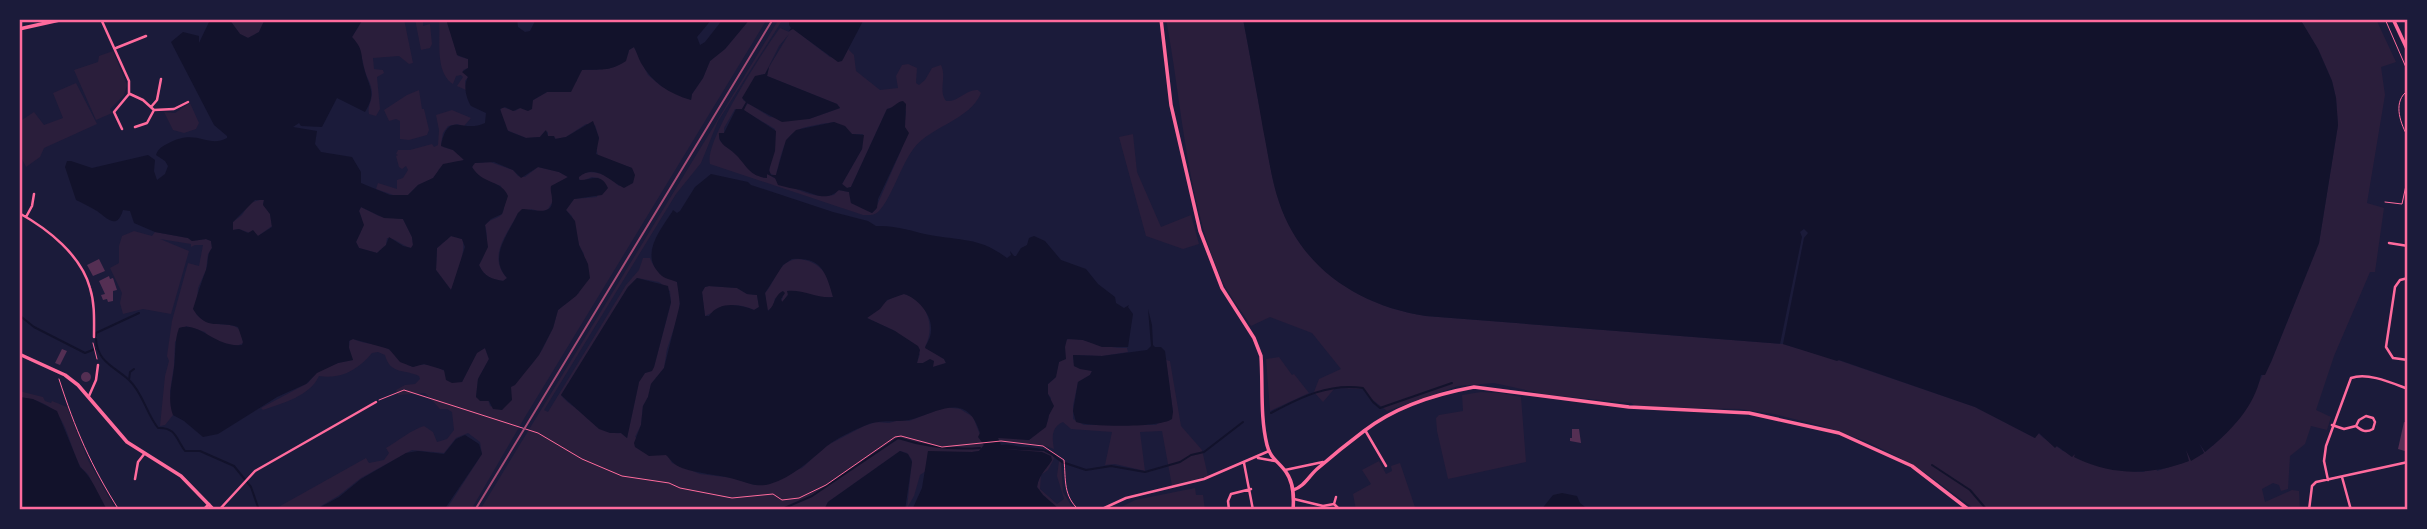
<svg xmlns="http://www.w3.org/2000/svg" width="2427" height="529" viewBox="0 0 2427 529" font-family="Helvetica,sans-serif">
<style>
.green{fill:#2a1e3b;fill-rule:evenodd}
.water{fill:#12122b;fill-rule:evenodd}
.pier{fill:#1b1b3a}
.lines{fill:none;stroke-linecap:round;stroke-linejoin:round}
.stream{stroke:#12122b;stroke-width:2}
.building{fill:#542f53}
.path{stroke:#ff6b9d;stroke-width:1}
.service{stroke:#ff6b9d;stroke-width:1}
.minor{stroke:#ff6b9d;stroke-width:2.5}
.tertiary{stroke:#ff6b9d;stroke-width:3.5}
.secondary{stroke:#ff6b9d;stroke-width:3.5}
.rail{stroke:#a44b75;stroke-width:2}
.neatline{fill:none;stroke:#ff6b9d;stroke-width:2.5}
</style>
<rect width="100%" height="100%" fill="#1b1b3a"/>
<path class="green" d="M 229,19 L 265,19 L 259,32 L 248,38 L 240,34 Z
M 363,19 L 404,19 L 413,63 L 409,64 L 399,56 L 373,58 L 374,69 L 383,70 L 384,73 L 377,77 L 380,109 L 376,116 L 369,114 C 367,106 372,102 372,93 C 372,83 365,76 364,67 C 361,52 360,50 352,37 Z
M 415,19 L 423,19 L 423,26 L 430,24 L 432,44 L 430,48 L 421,50 Z
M 439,19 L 446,19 L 458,56 L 468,59 L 468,68 L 463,70 L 468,77 L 465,81 L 466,90 L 457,86 L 463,77 L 461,75 L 456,76 L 453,84 C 434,72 441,38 439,19 Z
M 750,19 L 767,19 L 525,417 L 471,510 L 446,510 L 482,454 L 480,442 L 468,433 L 456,438 L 444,453 L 412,450 L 361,478 L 338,496 L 314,510 L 273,510 L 366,458 L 369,463 L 384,460 L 389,453 L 386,448 C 398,441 411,430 424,426 L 433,432 L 437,442 L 447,439 L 454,430 L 452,412 L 447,409 L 440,409 L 425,393 L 398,395 L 396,390 L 405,385 L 415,384 L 420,379 L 419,376 C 405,369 390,375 385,355 L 378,352 L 372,353 C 359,369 341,380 319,376 C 310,396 283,403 263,410 L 261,408 L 308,383 L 317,372 L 338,363 L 353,360 L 349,348 L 350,340 L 353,339 C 363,344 375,343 386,348 C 397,353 401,363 413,367 C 432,359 446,373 462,382 L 477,352 L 485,348 L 489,359 L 478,379 L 476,397 L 488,400 L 490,406 L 502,410 L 511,396 L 511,386 L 532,364 L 542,350 L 553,328 L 558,310 L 579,293 L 584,254 L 579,245 L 572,216 L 566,210 L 574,199 L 597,197 L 599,178 L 592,177 L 582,181 L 578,178 L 582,173 C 598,170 608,175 619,186 L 632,168 L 598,156 L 596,147 L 599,138 L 595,125 L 586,124 L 566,137 L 556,139 L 554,136 L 548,136 L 548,132 L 545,131 L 540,137 L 526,138 L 507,130 L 500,111 L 502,107 L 515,111 L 547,92 L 559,92 L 577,81 L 577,76 L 582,70 C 598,69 626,72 629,50 L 634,47 L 648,75 L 661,86 L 691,100 L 692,94 L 703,78 L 710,61 L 725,49 Z
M 779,19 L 783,19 L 718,121 L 701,163 L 676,194 L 544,410 L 548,412 L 626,285 L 639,270 L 643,258 L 650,258 C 655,272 665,277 677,282 L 680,294 L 679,313 L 667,349 L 664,368 L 651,384 L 648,397 L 643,406 L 641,425 L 635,437 L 668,456 L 672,463 L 700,474 L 733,478 L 754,485 L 802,468 L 826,446 L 864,426 L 876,422 L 889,423 L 899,420 L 909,421 L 945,407 L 960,409 L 973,417 L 984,445 L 979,451 L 972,452 L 928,452 L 926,471 L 920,475 L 914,496 L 907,508 L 912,460 L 907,453 L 900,451 L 828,502 L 824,510 L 480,510 ZM 637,278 L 659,282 L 670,291 L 671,303 L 654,367 L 651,371 L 645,373 L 639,382 L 627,438 L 621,433 C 602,435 591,421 578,410 C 572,405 566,402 561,395 L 628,287 Z
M 1166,19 L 1243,19 C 1250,55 1256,90 1263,125 C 1268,152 1271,179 1280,204 C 1303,269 1360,306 1426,316 L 1783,344 L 1838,360 L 1975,407 L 2035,438 L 2038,433 C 2046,441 2054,444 2063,451 C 2091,458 2114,472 2144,472 L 2155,463 L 2157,471 L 2188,461 L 2185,450 L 2204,453 L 2200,442 L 2205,452 C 2229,434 2243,412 2257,386 C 2262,377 2264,370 2271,362 L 2319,243 L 2338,125 L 2336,98 L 2332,81 L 2318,49 L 2300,19 L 2376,19 L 2396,62 L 2381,67 L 2385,95 L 2367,203 L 2384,208 L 2375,272 L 2370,272 L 2334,356 L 2316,410 L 2331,417 L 2327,430 L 2311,426 L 2305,444 L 2290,456 L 2288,489 L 2281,491 L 2279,485 L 2273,483 L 2262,489 L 2265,502 L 2292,490 L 2299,491 L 2300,510 L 1976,510 L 1924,472 L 1896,456 L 1868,442 L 1822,426 L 1774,414 L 1740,409 L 1637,407 L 1631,403 L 1548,395 L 1494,383 L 1458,386 L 1387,411 L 1369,397 L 1363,389 L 1335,388 L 1323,402 L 1314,392 L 1319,379 L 1341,369 L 1312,333 L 1270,317 L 1251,326 C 1241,310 1227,293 1220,276 C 1186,197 1182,103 1166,19 Z
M 780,28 L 789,32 L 792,28 L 830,57 L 843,59 L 848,49 L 854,55 L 856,71 L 880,90 L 898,88 L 896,76 L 902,65 L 908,64 L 917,68 L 916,83 L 919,85 L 925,80 L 932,68 L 941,65 C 947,77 938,91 946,101 C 959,102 966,89 978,90 L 981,93 C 970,120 931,126 914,148 C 901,165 891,199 879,211 C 874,216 869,215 863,215 L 710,164 C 703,143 765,48 780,28 ZM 789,34 L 769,67 L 767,76 L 837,104 L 840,108 L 809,119 L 770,117 L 748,103 L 743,110 L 775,129 L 769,173 L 776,176 C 787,130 787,129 834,122 L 852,134 L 863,134 L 862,149 L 842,184 L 847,188 L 851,187 L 887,109 L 893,107 L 906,111 L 902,148 L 875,210 L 872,213 L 851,203 L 849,192 L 838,190 L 834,195 C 810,200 788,185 767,174 L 764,178 C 747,171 748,167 737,155 C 731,149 724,146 719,139 L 719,133 L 724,133 L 724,128 L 735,109 L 742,109 L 746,102 L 743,100 L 759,75 L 765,74 L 779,46 Z
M 113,51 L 127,85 L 124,95 L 110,109 L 112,113 L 96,120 L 74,70 L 98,62 L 99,56 Z
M 76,83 L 97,124 L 44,148 L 40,157 L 26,167 L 19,153 L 19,122 L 34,112 L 44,125 L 63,118 L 53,93 Z
M 419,90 L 422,109 L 424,109 L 429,130 L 427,135 L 409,140 L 400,139 L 400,121 L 396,119 L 389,121 L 384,110 L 407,95 Z
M 190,103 L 199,123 L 196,129 L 184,133 L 173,130 L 164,112 L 175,113 Z
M 452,110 L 471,118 L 464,126 L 457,124 L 448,126 L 443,133 L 441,144 L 443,147 L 453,150 L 464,159 L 463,161 L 454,162 L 440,168 L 434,178 L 418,185 L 408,195 L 396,196 L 376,189 L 378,183 L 397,189 L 397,180 L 403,178 L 408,170 L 406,166 L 402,169 L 399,167 L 396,156 L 398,155 L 396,154 L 398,150 L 410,150 L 432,144 L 434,147 L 438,145 L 439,130 L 436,115 Z
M 1133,134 L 1137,172 L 1161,227 L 1191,215 L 1199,244 L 1183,249 L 1146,236 L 1119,137 Z
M 490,162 L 513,170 L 518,176 L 525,177 L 538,167 L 559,172 L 568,177 L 551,187 L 553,201 L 548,209 L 542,212 L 531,209 L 518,213 C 507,235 487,256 507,278 L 505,281 C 493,280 484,277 479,265 C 487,252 489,240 485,225 C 490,219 494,220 500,216 C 508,210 502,195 501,186 L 481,179 L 472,169 L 473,163 Z
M 263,199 L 264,200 L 263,204 L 270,214 L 272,226 L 258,236 L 239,229 L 233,230 L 233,222 L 242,215 L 250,203 Z
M 361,207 L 379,216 L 403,219 L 412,237 L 413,245 L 411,248 C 402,246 396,238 387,238 L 386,245 L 377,253 L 359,248 L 356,242 C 362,229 365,225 359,211 Z
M 134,231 L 152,236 L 155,232 L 188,238 L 192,241 L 206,239 L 211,241 L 212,248 L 208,254 L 206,270 L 198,288 L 196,314 C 215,335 242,312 243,343 L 237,346 L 223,344 L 210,339 L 205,332 L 186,326 L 175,342 L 174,366 L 170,391 L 173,415 L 165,425 L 160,426 L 165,376 L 169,361 L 167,356 L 172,321 L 188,263 L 199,266 L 203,245 L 195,245 L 191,247 L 191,244 L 160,239 L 189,251 L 171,314 L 143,309 L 123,314 L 120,303 L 122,293 L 110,268 L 119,263 L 119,246 L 122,236 Z
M 451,236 L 462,239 C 467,248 456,281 451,290 L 436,270 L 437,248 Z
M 798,259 C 820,261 830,275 833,297 C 820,299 803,294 788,294 L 783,302 L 781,301 L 783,297 L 775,298 L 773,307 L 767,311 L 765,293 C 777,280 777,261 798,259 Z
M 709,286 L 737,288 L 747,294 L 757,295 L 759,307 L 754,310 C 730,300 724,308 705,316 L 702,292 L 705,287 Z
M 904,294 C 927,300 936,326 925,347 L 944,359 L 946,363 L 933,367 L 929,360 L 923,363 L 917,363 L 920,354 L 895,331 L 867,318 C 874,309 892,295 904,294 Z
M 1070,338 C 1090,340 1107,349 1127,348 L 1128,352 L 1102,356 L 1073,355 L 1074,366 L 1092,371 L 1090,375 L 1078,382 L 1073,406 L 1073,419 L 1084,425 L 1156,425 L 1173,412 L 1166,360 L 1170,361 L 1181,426 L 1202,450 L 1208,476 L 1172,486 L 1162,431 L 1140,432 L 1145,471 L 1115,464 L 1105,465 L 1112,432 L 1071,429 L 1063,422 C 1051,427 1052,438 1054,449 L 1043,445 L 999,441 L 998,438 L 1002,436 L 1029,440 C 1052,421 1047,427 1051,398 L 1048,394 L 1048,384 L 1055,378 L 1059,362 L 1065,357 L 1065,341 Z
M 1279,357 L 1292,375 L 1294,374 L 1309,393 L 1270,411 L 1266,359 Z
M 19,391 L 43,397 L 45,401 L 51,403 L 52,401 L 67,407 L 88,460 L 116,510 L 107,510 C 101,498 94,488 89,476 C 86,471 81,469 79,464 C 63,427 66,403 19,397 Z
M 1481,392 L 1500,393 L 1521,397 L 1526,462 L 1448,479 L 1437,431 L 1436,418 L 1439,415 L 1463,411 L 1462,395 Z
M 1005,448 L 1044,451 L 1055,457 L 1048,470 L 1041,475 L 1040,489 L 1057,504 L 1064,499 L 1057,476 L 1059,461 L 1061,462 L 1063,492 L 1074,510 L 1060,510 L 1043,495 L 1037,487 C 1039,474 1046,470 1052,460 L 1024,451 L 1005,450 Z
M 1379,461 L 1386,474 L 1392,471 L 1391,466 L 1400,463 L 1416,510 L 1356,510 L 1353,494 L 1371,484 L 1362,470 Z
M 1195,488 L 1196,495 L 1203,495 L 1205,510 L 1115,510 L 1135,500 Z"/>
<path class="water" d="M 229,19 L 240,34 L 248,38 L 259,32 L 265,19 L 363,19 L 352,37 C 364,50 360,53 364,68 C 369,88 377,92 365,112 L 337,98 L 322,127 L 301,126 L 299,123 L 293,127 L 317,131 L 315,144 L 321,152 L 352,157 L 361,172 L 361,183 L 390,195 L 408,195 L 418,185 L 433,178 L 443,164 L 464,160 L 453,150 L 441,146 C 448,109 462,134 485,123 L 486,113 L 471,106 C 466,98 463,86 468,77 L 462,72 L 468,68 L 468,59 L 457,55 L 446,19 L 517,19 L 518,27 L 525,32 L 530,31 L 536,19 L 712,19 L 697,37 L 700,45 L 705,42 L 723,19 L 750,19 L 725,49 L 710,61 L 703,78 L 692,94 L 691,100 C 669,94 652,82 641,63 C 638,58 637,52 634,47 L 629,50 L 626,61 C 609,72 600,69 582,70 L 571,92 L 547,92 L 533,100 L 532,109 L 528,111 L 520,108 L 513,111 L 505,107 L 500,109 L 508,131 L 526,138 L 540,137 L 546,130 L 548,136 L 554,136 L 555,139 L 566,137 L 593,121 L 599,138 L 596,154 L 632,168 L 635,175 L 633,183 L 624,188 C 609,181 596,163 579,177 L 579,180 C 591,181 600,171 608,188 L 602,195 L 574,199 L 566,210 L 575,221 L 579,245 L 588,264 L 590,278 L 576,296 L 558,310 L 553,328 L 539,355 L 515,385 L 511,387 L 512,400 L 502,410 L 493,409 L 489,401 L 480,401 L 476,397 L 478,379 L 489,359 L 485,348 L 477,353 L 462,382 L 452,383 L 446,380 L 444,370 L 424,364 L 413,367 L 400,362 L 389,349 L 353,339 L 349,341 L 349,348 L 353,360 L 338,363 L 317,373 L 306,384 L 277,397 L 218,434 L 203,437 L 184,421 L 173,415 C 167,399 172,385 174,368 C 176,354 174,341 179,328 C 200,321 215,348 242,345 L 243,342 L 238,327 C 220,320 207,332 193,309 C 197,296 201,283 206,270 C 209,262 206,256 212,248 L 211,241 L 206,239 L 192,241 L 188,238 L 155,232 L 134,223 L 130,211 L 123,210 C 117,230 108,219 97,211 C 90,207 83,203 76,200 L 65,167 L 67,161 L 71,161 L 92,168 L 148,155 L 155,160 L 154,171 L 157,180 L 165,174 L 168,166 L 165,161 L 156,155 C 158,149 161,147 167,144 C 197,127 207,149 227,138 L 227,136 L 214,125 L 171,42 L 183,32 L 199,36 L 199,43 L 209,22 ZM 494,162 L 513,170 L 521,178 L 538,167 L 559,172 L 568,177 L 551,186 C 550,191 552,194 552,199 C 554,217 532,209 522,209 L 518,213 C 508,235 488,257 507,278 L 503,281 C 492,279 484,277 479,265 L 488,247 L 485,225 L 491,219 L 502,214 L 508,196 C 502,180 483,185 472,167 L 475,163 ZM 255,200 L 264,200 L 263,205 L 270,214 L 272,227 L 258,236 L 253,230 L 248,233 L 239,229 L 233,230 L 233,222 ZM 361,207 L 384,218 L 403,219 L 412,237 L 413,245 L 411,248 L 403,246 L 389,237 L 386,245 L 377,253 L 359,248 L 356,242 L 364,225 L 359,211 ZM 451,236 L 462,239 L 465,247 L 451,290 L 436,270 L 437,248 Z
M 789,19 L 863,19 L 863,21 L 842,61 L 838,62 L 793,29 L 789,31 L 791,28 L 789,25 Z
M 1243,19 L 2300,19 L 2318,49 L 2332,81 L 2336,98 L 2338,125 L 2319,243 L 2271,362 L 2265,375 L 2261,375 C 2254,408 2231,431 2205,452 L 2199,443 L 2204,453 L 2191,461 L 2186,450 L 2189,461 C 2152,475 2114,476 2078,459 L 2074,457 L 2075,454 L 2072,457 L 2057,446 L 2055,448 L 2039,433 L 2035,438 L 1975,407 L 1839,360 L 1837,361 L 1783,344 L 1426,316 C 1359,306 1301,268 1279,202 C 1271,178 1268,153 1263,129 C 1257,93 1250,56 1243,19 Z
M 788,33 L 769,67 L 767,76 L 837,104 L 840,108 L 809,119 L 782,122 L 747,103 L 744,110 L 776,131 L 775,151 L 769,170 L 771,175 L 776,175 L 786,140 L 796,130 L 834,122 L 845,126 L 852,134 L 864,135 L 862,149 L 842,184 L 847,188 L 851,187 L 887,109 C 894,108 896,102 903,101 L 906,104 L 905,127 L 909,133 L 878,199 L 877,208 L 872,213 L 851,203 L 849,192 L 839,190 C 826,202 815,194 801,190 C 794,189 786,187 778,185 L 775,178 L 767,174 L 767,178 C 748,176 746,164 735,154 C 728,147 718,145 719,133 L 724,133 L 736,109 L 742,109 L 746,102 L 742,98 L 755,76 L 765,74 Z
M 711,174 L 748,182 L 751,185 L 833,212 L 868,221 L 876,226 C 896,225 911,231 930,235 C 962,241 979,237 1007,258 L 1011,255 L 1010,251 L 1014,256 L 1016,256 L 1021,248 L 1027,245 L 1029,238 L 1034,236 L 1045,241 L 1061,260 L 1086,269 L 1098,284 L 1115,297 L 1116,303 L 1124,308 L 1129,305 L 1128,307 L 1133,314 L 1128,347 L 1102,347 L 1083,340 L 1067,339 L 1065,347 L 1066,359 L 1059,362 L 1056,377 L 1048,384 L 1048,394 L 1054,406 L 1049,415 L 1046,427 L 1029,440 L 998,438 L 1001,445 C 1010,443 1016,447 1024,447 C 1038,448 1046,448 1057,456 L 1055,457 L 1044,451 L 1003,449 L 1042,452 L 1051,456 L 1052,460 C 1046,470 1039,474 1037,487 L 1043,495 L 1060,510 L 912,510 L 922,488 L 928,451 L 972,452 L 979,451 L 984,445 L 978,437 L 980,433 C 968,394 943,409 916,418 C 900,424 880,418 864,426 C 852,431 837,438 827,446 C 809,461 793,477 770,484 C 757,488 746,482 734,479 C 716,474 699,474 682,468 C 674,465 671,460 666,455 L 649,456 L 635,447 L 634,443 L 641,425 L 643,406 L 648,397 L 651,384 L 664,368 L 680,304 L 677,282 C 673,280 666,279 662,276 C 639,256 659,232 672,212 L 673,210 L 677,213 L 680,211 L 695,187 ZM 792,259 C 822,257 826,273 833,297 C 818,299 803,289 787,291 L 788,295 L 782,302 L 781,299 L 785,293 L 783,291 C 773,296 776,305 768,311 L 765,293 L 783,265 ZM 709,286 L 737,288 L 747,294 L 757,295 L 759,307 L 754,310 C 739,304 719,301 709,316 L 705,316 L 702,292 L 705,287 ZM 904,294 C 918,298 933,316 931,331 C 931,337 927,343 925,348 L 944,359 L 946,363 L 933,367 L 934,361 L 930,359 L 923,363 L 917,363 L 920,350 L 918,346 L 895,331 L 867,318 L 880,309 L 887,300 Z
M 637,278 L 668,286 L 671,302 L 654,367 L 652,371 L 645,373 L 639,382 L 627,438 L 621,433 L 610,433 L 599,429 L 561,395 L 628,287 Z
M 1148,309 L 1152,325 L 1153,345 L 1155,347 L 1161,347 L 1165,351 L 1173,412 L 1172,419 C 1160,428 1090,427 1076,422 L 1073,411 L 1078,382 L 1090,375 L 1092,371 L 1080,369 L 1074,366 L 1073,355 L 1102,356 L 1147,350 L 1151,346 Z
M 19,397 L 33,399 L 57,411 L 80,467 C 92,477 99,496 107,510 L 19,510 Z
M 465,435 L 479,444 L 482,454 L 444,510 L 315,510 L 339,497 L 361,479 L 406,453 L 418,451 L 444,454 L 456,439 Z
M 900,451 L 908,454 L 912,462 L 905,510 L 824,510 L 828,502 Z
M 1562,493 L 1577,496 L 1580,503 L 1589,510 L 1541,510 L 1553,495 Z"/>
<path class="pier" d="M 1804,229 L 1808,233 L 1804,238 L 1783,344 L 1780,344 L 1802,237 L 1800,232 Z"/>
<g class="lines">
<path class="stream" d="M 19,315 L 34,327 L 85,353 L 95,349
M 96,336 L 96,333 L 139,313
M 96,339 C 97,362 115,367 129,380 C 143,393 146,413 158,428 C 176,427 176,439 185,451 L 200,451 L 234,466 L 251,487 L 259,510
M 129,380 L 130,372 L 134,369
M 1271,413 C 1301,397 1329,383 1363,388 L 1373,402 L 1380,408 L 1452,383
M 1054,456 L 1062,462 L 1086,470 L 1111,466 L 1145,472 L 1180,462 L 1191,455 L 1204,452 L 1243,422
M 1932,465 L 1970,490 L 1987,510
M 780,510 L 812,496 L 898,438 C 926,447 951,450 980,448"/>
</g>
<path class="building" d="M 99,259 L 105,271 L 93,276 L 87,265 Z
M 109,276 L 110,279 L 113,278 L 117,290 L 113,291 L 113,301 L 108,302 L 107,299 L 103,300 L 101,295 L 105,294 L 99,281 Z
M 62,349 L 67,351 L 60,365 L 55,363 Z
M81 377a5 5 0 1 1 10 0a5 5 0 1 1-10 0Z
M 2404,422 L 2408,423 L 2408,452 L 2398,449 Z
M 1572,429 L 1579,429 L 1581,443 L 1570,441 L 1570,438 L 1572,438 Z"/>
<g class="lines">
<path class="path" d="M 2385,19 L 2408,72
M 93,343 L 97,359
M 59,379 C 75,429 91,466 119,510
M 379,400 L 404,390 L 538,433 L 582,459 L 622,476 L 669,483 L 680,488 L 732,498 L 773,494 L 782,500 L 799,498 L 826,485 L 895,437 L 901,436 L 942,447 L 1001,441 L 1043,446 L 1064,460 C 1066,480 1063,496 1079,510"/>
<path class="service" d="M 2405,93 C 2393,104 2401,125 2408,137
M 2385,202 L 2402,204 L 2408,176"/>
<path class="minor" d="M 101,19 L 129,81 L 129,94 L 114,112 L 122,129
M 116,48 L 146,36
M 130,94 L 143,100 L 154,110 L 174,109 L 188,102
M 151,107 L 157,100 L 161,79
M 135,127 L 147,123 L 154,110
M 19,213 C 48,229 81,255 90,288 C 95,304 94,321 94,337
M 26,217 L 32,206 L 34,194
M 2389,243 L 2408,246
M 2408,278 L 2400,280 L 2395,287 L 2386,347 L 2393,358 L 2408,360
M 89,396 L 96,380 L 98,365
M 2332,425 L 2344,429 L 2356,426 C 2362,431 2366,433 2373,429 L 2375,422 L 2373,418 L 2366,416 L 2359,420 L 2356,426
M 1365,430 L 1386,466
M 1258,458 L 1275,461
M 1244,463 L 1253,510
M 1285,470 L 1323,462
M 2342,477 L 2351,510
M 135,479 L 138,462 L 145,453
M 2328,480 L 2324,461 L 2326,446 L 2351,378 C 2368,372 2392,383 2408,389
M 1294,499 L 1323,506 L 1334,504 L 1336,497
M 1334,504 L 1340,510
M 203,510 L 209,504
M 219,510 L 255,471 L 376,402
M 1100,510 L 1126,498 L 1204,479 L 1269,451
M 1229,510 L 1228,501 L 1231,494 L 1251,489
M 2309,510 L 2312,486 L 2316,482 L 2408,462"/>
<path class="tertiary" d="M 1161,19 L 1171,105 L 1200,231 L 1222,288 L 1254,338 L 1261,356 C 1263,385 1260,417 1267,445 C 1270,458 1279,462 1286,472 C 1294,483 1294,497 1293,510
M 19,354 L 65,375 L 78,385 L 127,442 L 181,476 L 214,510
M 1293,490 C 1304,487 1309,476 1317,469 C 1332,456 1348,443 1364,431 C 1395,407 1436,394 1474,387 L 1629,407 L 1749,413 L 1839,433 L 1912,466 L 1969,510"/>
<path class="secondary" d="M 2393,19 L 2408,51
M 19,29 L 64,19"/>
<path class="rail" d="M 475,510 L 773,19"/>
</g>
<rect width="2427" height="529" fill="none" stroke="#1b1b3a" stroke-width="42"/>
<rect x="21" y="21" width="2385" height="487" class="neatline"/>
</svg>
